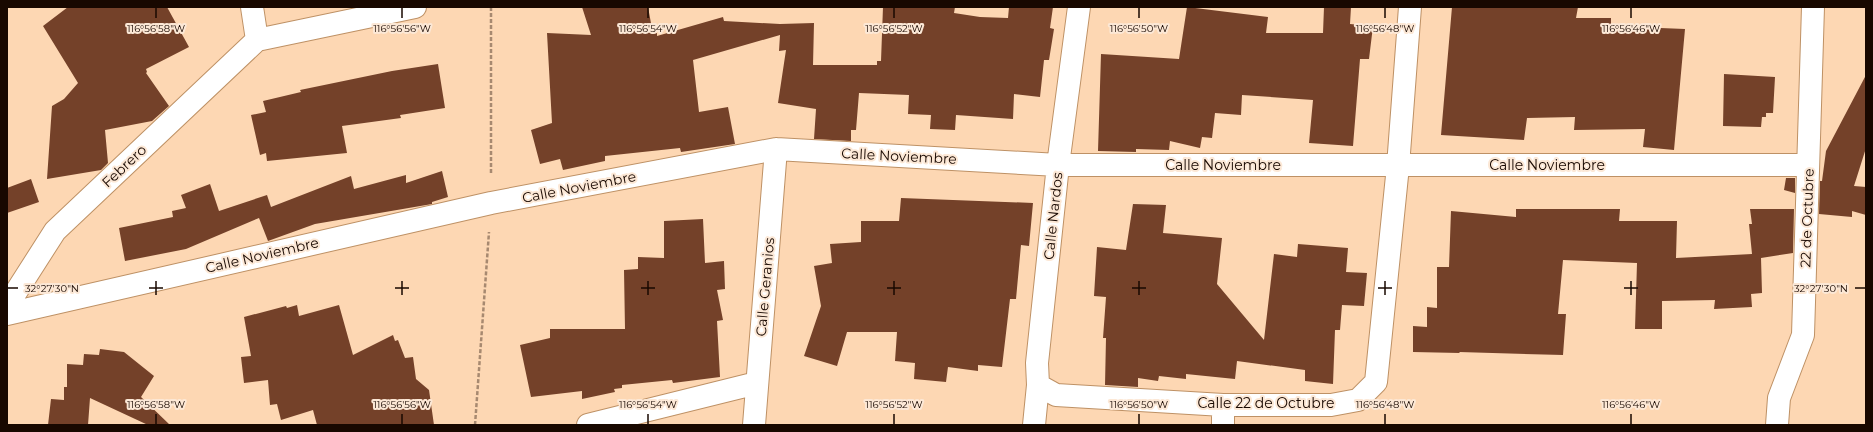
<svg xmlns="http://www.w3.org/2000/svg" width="1873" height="432" viewBox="0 0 1873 432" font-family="Montserrat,sans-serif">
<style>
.building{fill:#744129}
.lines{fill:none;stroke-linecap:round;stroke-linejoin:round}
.minor-casing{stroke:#be9165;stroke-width:24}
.path{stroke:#a78970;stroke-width:2.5;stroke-dasharray:4 2;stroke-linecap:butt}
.minor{stroke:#fff;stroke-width:22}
.ticks{fill:none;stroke:#180800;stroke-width:1.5}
.labels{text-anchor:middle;stroke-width:4;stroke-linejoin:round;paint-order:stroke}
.street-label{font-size:14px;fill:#180800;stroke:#fce8d6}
.ticks-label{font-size:10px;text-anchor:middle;fill:#180800;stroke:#fce8d6;stroke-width:4;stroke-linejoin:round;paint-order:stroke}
</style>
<rect width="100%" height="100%" fill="#fdd7b3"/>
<path class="building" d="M 68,7 L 167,7 L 189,47 L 146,69 L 147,72 L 146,73 L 169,106 L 152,121 L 105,130 L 108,163 L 101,170 L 47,179 L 52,106 L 64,99 L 78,83 L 43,26 Z
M 582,7 L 648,7 L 653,34 L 657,33 L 657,36 L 723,17 L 724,21 L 780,24 L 814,23 L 813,65 L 877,65 L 877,61 L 881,61 L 883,7 L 955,7 L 954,13 L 980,17 L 1008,18 L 1009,7 L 1053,7 L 1050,28 L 1054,29 L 1049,60 L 1044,60 L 1040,97 L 1014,94 L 1013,119 L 956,115 L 955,130 L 930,129 L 931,115 L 908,114 L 909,95 L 859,93 L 856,130 L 851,130 L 851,141 L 814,139 L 816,109 L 778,103 L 786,50 L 779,51 L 780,35 L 693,60 L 699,112 L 728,107 L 735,144 L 681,152 L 680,148 L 605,156 L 605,161 L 563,170 L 560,159 L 540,164 L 531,130 L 552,123 L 547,33 L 591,35 Z
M 1187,7 L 1268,17 L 1266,33 L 1323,33 L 1324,7 L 1351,7 L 1350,24 L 1373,26 L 1369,59 L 1360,59 L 1353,146 L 1309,143 L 1313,100 L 1242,95 L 1241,115 L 1215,113 L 1212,138 L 1202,137 L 1200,148 L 1170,141 L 1169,150 L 1136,149 L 1136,152 L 1098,151 L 1101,54 L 1179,59 Z
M 1452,7 L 1578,7 L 1576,18 L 1611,18 L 1611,26 L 1685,29 L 1674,150 L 1643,147 L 1645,129 L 1574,130 L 1575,117 L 1527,118 L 1524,140 L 1441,135 Z
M 438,64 L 445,108 L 400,115 L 401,118 L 342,126 L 347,153 L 267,161 L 266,153 L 260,155 L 251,115 L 266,112 L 263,101 L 301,92 L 300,90 L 392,71 Z
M 1724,74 L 1775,77 L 1773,113 L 1766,113 L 1766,117 L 1762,117 L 1761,127 L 1723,126 Z
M 1866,75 L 1866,148 L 1854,186 L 1866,187 L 1866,215 L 1852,211 L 1852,217 L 1819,214 L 1820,181 L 1822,181 L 1826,151 Z
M 442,171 L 448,197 L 432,202 L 432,204 L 315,224 L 268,241 L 259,218 L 186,249 L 125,261 L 119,228 L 173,217 L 172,211 L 186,208 L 181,195 L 210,184 L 219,211 L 267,195 L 271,207 L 351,176 L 354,189 L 406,175 L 406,183 Z
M 1786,178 L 1795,178 L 1795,193 L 1784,190 Z
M 31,179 L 39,202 L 7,213 L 7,188 Z
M 901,198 L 1033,203 L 1029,246 L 1021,245 L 1016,299 L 1010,299 L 1002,367 L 978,365 L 978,371 L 948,367 L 946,382 L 914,379 L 915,363 L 895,361 L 897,332 L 847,332 L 837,366 L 804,356 L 821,306 L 814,266 L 832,263 L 830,244 L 861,242 L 861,221 L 899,221 Z
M 1133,204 L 1166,205 L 1163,233 L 1222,238 L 1217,284 L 1264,340 L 1274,254 L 1297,257 L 1298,244 L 1348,248 L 1346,272 L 1367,273 L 1364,306 L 1342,305 L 1340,330 L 1335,330 L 1333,384 L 1305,381 L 1305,370 L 1237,361 L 1235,379 L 1186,374 L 1186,379 L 1159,376 L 1158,381 L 1138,378 L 1138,387 L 1105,385 L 1106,338 L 1103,338 L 1106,297 L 1094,296 L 1097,247 L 1126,250 Z
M 1516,209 L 1620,209 L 1619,221 L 1677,221 L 1676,258 L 1752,254 L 1749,224 L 1752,224 L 1750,209 L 1794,209 L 1793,253 L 1761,258 L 1762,293 L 1751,294 L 1752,307 L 1714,309 L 1715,300 L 1662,301 L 1662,329 L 1635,329 L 1637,263 L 1563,260 L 1558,314 L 1566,314 L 1563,355 L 1459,352 L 1460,353 L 1413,352 L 1413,326 L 1427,327 L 1427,307 L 1437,308 L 1437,267 L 1449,267 L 1451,211 L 1516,217 Z
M 703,219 L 705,263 L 724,261 L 725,289 L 717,290 L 723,320 L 717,321 L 720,377 L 673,383 L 672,380 L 622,385 L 622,388 L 614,389 L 615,392 L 582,399 L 582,391 L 531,397 L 520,345 L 550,338 L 550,329 L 625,329 L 624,270 L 638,269 L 638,257 L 664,258 L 664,221 Z
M 297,305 L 299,316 L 339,305 L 353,355 L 393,335 L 395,341 L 398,340 L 405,358 L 413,357 L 416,379 L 429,390 L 434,425 L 317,425 L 313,410 L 281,420 L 277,404 L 270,405 L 268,380 L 244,383 L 241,357 L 251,356 L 244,317 L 286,306 L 287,308 Z
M 100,349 L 124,352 L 154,376 L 141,397 L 170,425 L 148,425 L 90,398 L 88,425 L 48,425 L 51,399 L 64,400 L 64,387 L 67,387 L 67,364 L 83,365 L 84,354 L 99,355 Z"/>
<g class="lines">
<g class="minor-casing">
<path id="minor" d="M 252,7 L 257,40
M 257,40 L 415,7
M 7,306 L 55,231 L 257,40
M 7,314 L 491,203 L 776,149 L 1058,165 L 1808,165
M 1038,385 L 1056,395 L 1223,405 L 1331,405 L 1358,400 L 1376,382 L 1398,166 L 1410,7
M 588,425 L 757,383
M 754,425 L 776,149
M 1034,425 L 1038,385 L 1037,363 L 1058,165 L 1079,7
M 1223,425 L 1223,405
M 1777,425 L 1779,398 L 1803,335 L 1813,7"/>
</g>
<path class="path" d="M 491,7 L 491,175
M 475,425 L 489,232"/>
<use href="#minor" class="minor"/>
</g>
<path class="ticks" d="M 156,8 L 156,18M 402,8 L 402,18M 648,8 L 648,18M 894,8 L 894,18M 1139,8 L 1139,18M 1385,8 L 1385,18M 1631,8 L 1631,18M 156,281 L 156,295M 402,281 L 402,295M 648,281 L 648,295M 894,281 L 894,295M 1139,281 L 1139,295M 1385,281 L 1385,295M 1631,281 L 1631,295M 8,288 L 18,288M 149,288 L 163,288M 395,288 L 409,288M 641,288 L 655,288M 887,288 L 901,288M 1132,288 L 1146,288M 1378,288 L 1392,288M 1624,288 L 1638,288M 1855,288 L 1865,288M 156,414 L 156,424M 402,414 L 402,424M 648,414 L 648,424M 894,414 L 894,424M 1139,414 L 1139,424M 1385,414 L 1385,424M 1631,414 L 1631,424"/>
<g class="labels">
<g class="street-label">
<text transform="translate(899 156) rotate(3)" y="5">Calle Noviembre</text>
<text x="1223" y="170">Calle Noviembre</text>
<text x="1547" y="170">Calle Noviembre</text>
<text transform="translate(124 166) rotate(-43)" y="5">Febrero</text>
<text transform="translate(579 187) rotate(-11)" y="5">Calle Noviembre</text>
<text transform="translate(1053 216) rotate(-84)" y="5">Calle Nardos</text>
<text transform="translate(1807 218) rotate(-88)" y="5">22 de Octubre</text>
<text transform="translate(262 255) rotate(-13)" y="5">Calle Noviembre</text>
<text transform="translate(765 287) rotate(-85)" y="5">Calle Geranios</text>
<text x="1266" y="408">Calle 22 de Octubre</text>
</g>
</g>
<g class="ticks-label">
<text x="156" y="32">116°56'58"W</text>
<text x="402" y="32">116°56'56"W</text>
<text x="648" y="32">116°56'54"W</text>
<text x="894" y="32">116°56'52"W</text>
<text x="1139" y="32">116°56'50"W</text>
<text x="1385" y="32">116°56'48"W</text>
<text x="1631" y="32">116°56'46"W</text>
<text x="52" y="292">32°27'30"N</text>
<text x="1821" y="292">32°27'30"N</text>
<text x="156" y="408">116°56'58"W</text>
<text x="402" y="408">116°56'56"W</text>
<text x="648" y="408">116°56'54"W</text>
<text x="894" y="408">116°56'52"W</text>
<text x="1139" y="408">116°56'50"W</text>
<text x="1385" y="408">116°56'48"W</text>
<text x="1631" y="408">116°56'46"W</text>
</g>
<rect width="1873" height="432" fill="none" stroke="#180800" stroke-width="16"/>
</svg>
